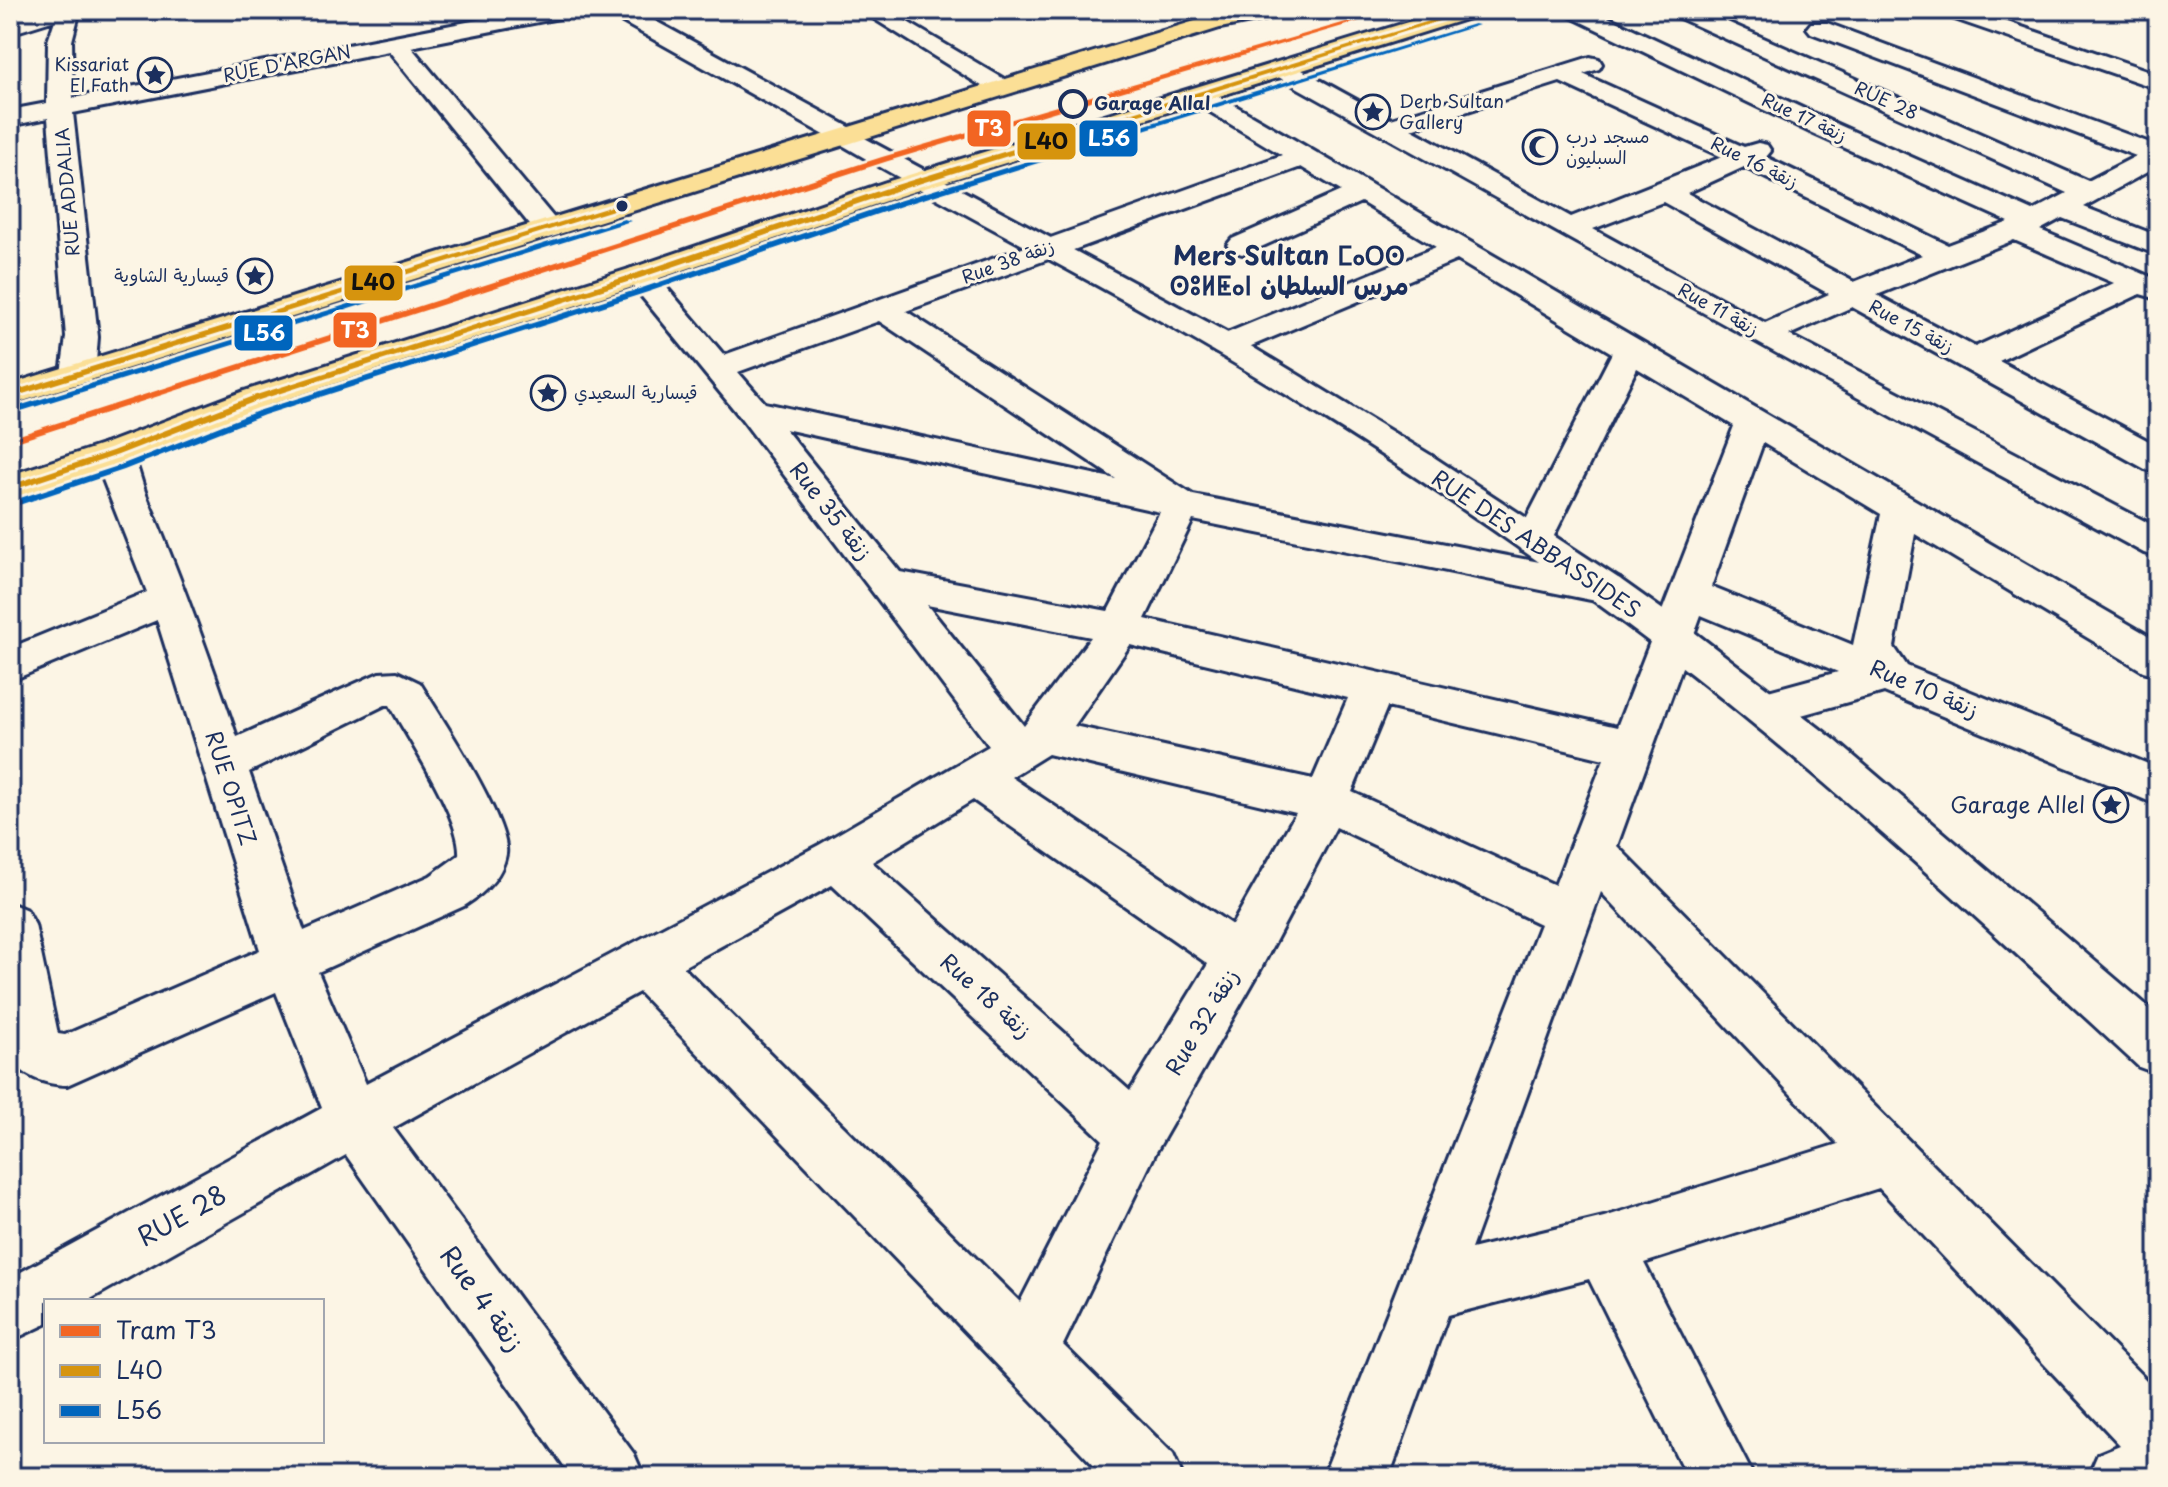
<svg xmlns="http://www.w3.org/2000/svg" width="2168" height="1487" viewBox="0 0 2168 1487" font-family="'Playpen Sans','Playpen Sans Arabic','Noto Sans Tifinagh',sans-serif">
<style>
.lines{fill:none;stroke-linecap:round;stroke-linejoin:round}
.street-casing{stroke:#1b2f5e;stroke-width:6}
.secondary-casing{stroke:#1b2f5e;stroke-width:6}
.primary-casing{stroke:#1b2f5e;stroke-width:6}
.street{fill:#fcf5e5;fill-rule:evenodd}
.secondary{fill:#fcf5e5;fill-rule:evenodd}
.primary{fill:#fbdf96;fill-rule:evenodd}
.bus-1-casing{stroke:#fcf5e5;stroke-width:6}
.bus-2-casing{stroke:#fcf5e5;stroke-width:6}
.bus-1{fill:#d6940e;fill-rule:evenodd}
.bus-2{fill:#0065bd;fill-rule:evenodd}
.tram-1-casing{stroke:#fcf5e5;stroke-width:6}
.tram-1{fill:#f26522;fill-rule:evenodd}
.stop-dot{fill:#fcf5e5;stroke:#1b2f5e;stroke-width:4}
.bus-dot{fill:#1b2f5e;stroke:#fcf5e5;stroke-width:3}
.labels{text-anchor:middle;stroke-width:6;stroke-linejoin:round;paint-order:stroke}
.far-street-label{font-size:18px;fill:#1b2f5e;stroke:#fcf5e5}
.far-poi-label{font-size:18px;fill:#1b2f5e;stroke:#fcf5e5;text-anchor:start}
.far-stop-label{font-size:18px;font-weight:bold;fill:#1b2f5e;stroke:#fcf5e5;text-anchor:start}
.street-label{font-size:22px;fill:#1b2f5e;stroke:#fcf5e5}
.poi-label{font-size:22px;fill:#1b2f5e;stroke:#fcf5e5;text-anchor:end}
.far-district-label{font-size:26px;font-weight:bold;fill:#1b2f5e;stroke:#fcf5e5}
.near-street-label{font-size:26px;fill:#1b2f5e;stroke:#fcf5e5}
.line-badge{stroke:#fcf5e5;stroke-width:3}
.badge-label{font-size:22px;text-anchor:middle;font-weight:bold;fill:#fff}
.pale-badge-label{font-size:22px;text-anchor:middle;font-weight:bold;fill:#111}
</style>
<rect width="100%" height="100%" fill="#fcf5e5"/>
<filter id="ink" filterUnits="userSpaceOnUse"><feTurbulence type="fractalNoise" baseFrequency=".0125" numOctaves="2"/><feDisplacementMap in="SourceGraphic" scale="16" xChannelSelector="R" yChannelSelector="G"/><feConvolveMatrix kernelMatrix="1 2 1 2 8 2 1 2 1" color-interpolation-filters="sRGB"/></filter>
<g filter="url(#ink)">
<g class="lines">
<g class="street-casing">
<path id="street" d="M 41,10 L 80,10 L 72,41 L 73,98 L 529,10 L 575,10 L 572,15 L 564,17 L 411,47 L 563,229 L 558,235 L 548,238 L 538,235 L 389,51 L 73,113 L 98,337 L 95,374 L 90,381 L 78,384 L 66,381 L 61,374 L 66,337 L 48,118 L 10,126 L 10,110 L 47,103 L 48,41 L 55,20 L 10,34 L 10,20 Z
M 607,10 L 635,10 L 855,130 L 859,136 L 855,142 L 837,142 L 610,15 Z
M 860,10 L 887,10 L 1011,83 L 1014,88 L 1011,93 L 993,93 Z
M 1564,10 L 1593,10 L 1830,121 L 2033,211 L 2067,193 L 1673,15 L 1670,10 L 1700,10 L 2088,181 L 2136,156 L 1811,33 L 1807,28 L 1811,23 L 1827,23 L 2158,146 L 2158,166 L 2084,207 L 2158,236 L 2158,255 L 2062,218 L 2040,230 L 2158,280 L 2158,299 L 2140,294 L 1999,361 L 2158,446 L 2158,472 L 2145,469 L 1852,307 L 1789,335 L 2158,528 L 2158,557 L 2144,553 C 1852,396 1562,235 1273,74 L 1270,69 L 1273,64 L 1291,64 L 1391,119 L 1590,57 L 1599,59 L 1602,64 L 1599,69 L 1583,74 L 1744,147 L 1758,143 L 1767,145 L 1771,151 L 1766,157 L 1948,245 L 2009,222 L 1812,133 L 1567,15 ZM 1560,82 L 1722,157 L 1571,217 L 1411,129 ZM 1744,167 L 1922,255 L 1854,282 L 1687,193 ZM 1663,202 L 1829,294 L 1765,323 L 1593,229 ZM 2014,240 L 2114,283 L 1975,347 L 1877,295 Z
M 1940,10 L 1973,10 L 2158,74 L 2158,89 L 1943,15 Z
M 1201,88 L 1210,91 L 2158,641 L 2158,675 L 2143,671 L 1915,534 L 1894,647 L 1907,666 L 2158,768 L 2158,805 L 1884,692 L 1765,725 L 1750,720 L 1744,708 L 1750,696 L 1838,672 L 1701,615 L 1617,846 L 2158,1392 L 2158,1477 L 2088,1477 L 2098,1454 L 2120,1445 L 1879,1188 L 1644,1263 L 1754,1477 L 1687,1477 L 1589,1279 L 1448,1315 L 1389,1477 L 1323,1477 L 1540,924 L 1336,827 L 1258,974 L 1156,1152 L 1063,1345 L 1173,1454 L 1183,1477 L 1105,1477 L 639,992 L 393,1128 L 634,1454 L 644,1477 L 572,1477 L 346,1155 L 87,1301 L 46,1301 L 46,1324 L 10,1341 L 10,1278 L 322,1108 L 276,992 L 67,1085 C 46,1085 20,1076 10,1056 L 10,903 L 27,910 L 35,925 L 58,1034 L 65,1035 L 260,950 L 157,620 L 10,681 L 10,648 L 147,592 L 102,477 L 97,453 L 102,445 L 115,442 L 128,445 C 138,461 141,484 149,502 C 182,580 210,658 237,737 L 379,673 L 397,672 L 420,683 C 439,714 511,822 506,854 C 502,878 483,894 464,906 L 318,972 L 366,1084 L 819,845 L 989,746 L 741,418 L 629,281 L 625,275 L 629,269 L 640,266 L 651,269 L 724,355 L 1282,155 L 1192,101 L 1188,96 L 1192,91 ZM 1301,167 L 1341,191 L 1232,239 L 1227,245 L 1232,251 L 1242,254 L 1252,251 L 1361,202 L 1436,247 L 1215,338 L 1210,345 L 1215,352 L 1226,355 L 1237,352 L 1457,260 L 1612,353 L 1515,541 L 1521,550 L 1534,554 L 1547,550 L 1637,368 L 1734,426 L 1617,727 L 1145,619 L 1193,520 L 1606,603 L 1620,599 L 1626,589 L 1620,579 L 1606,575 L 1193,495 L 906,311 ZM 879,321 L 1116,479 L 765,403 L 738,372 ZM 785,429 L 1160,512 L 1108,611 L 900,572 ZM 1763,443 L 1881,514 L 1853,645 L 1711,587 ZM 927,605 L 1091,637 L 1024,726 ZM 1130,645 L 1348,698 L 1313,779 L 1074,726 ZM 385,705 L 390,705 C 408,739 462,819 459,855 L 430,876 L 304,931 L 249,772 ZM 1387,707 L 1604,759 L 1555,885 L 1352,792 ZM 1048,754 L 1296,813 L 1232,925 L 1011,777 ZM 973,800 L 1208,964 L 1130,1091 L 872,862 ZM 832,885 L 1103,1140 L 1020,1302 L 683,967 ZM 1601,892 L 1838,1144 L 1604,1217 L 1471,1249 Z"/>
</g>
<g class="secondary-casing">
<path id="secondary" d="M 846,128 L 1239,339 L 1432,456 L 1621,580 L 1694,632 L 1836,741 L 2158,1015 L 2158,1074 L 2139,1067 C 1963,905 1789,741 1594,601 C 1457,502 1315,408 1168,325 C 1058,262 946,206 837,142 L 833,136 L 837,130 Z"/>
</g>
<g class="primary-casing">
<path id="primary" d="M 1243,10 L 1290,10 L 1287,15 L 1220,28 L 10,405 L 10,384 L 1208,17 Z
M 1447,10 L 1482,10 L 1479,15 L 906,194 L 651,281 L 268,405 L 128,461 L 10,500 L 10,475 L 102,445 L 244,391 L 629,269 L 886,182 Z"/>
</g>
<use href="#street" class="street"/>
<use href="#secondary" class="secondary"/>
<use href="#primary" class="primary"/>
<g class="bus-1-casing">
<path id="bus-1" d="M 1465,10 L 1474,10 L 899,190 L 643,277 L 259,400 L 118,455 L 10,491 L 10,485 L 112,451 L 253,396 L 637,273 L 893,186 Z
M 619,204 L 626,206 L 10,398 L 10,392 Z"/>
</g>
<g class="bus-2-casing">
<path id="bus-2" d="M 1474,24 L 1479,25 L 904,205 L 648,292 L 264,415 L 124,470 L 19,505 L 15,506 L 10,503 L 11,501 L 118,466 L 258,411 L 642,288 L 898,201 Z
M 624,219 L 631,221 L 18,412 L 12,412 L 10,410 L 12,408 Z"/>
</g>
<use href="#bus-1" class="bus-1"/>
<use href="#bus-2" class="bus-2"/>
<g class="tram-1-casing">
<path id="tram-1" d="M 1387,10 L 1397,10 L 888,161 L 10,444 L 10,438 L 882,157 Z"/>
</g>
<use href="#tram-1" class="tram-1"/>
</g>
</g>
<defs>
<g id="sight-ring" transform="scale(1.8)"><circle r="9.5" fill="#fcf5e5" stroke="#1b2f5e" stroke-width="1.5"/><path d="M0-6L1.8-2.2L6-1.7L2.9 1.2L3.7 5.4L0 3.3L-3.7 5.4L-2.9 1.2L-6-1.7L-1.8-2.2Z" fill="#1b2f5e"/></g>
<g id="mosque-ring" transform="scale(1.8)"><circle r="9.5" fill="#fcf5e5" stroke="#1b2f5e" stroke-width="1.5"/><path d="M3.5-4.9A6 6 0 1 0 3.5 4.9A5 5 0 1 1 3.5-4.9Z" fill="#1b2f5e"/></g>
</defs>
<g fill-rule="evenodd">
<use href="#sight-ring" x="155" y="75"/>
<use href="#sight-ring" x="1373" y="112"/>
<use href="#mosque-ring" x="1540" y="147"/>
<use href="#sight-ring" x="255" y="276"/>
<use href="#sight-ring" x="548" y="393"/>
<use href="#sight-ring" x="2111" y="805"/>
</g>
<circle class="stop-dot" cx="1073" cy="104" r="13"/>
<circle class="bus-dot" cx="622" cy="206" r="7"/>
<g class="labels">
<g class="far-street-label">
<text transform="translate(287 64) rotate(-11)" y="6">RUE D'ARGAN</text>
<text transform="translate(1886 101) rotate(24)" y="6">RUE 28</text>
<text transform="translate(1804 118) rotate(25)" y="6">Rue 17 زنقة</text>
<text transform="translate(1754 163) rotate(26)" y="6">Rue 16 زنقة</text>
<text transform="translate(68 192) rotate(-95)" y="6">RUE ADDALIA</text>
<text transform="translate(1008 262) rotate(-20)" y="6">Rue 38 زنقة</text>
<text transform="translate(1718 310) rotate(29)" y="6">Rue 11 زنقة</text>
<text transform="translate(1911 327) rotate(28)" y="6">Rue 15 زنقة</text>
</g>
<g class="far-poi-label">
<text x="129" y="71" text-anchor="end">Kissariat<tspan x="129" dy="21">El Fath</tspan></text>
<text x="1399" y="108">Derb Sultan<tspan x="1399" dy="21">Gallery</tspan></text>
<text x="1566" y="143">مسجد درب<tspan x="1566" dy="21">السبليون</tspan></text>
<text x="229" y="282" text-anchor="end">قيسارية الشاوية</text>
<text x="574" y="399">قيسارية السعيدي</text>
</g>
<g class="far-stop-label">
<text x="1094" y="110">Garage Allal</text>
</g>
<g class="street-label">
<text transform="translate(831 511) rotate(52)" y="8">Rue 35 زنقة</text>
<text transform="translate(1536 544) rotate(34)" y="8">RUE DES ABBASSIDES</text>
<text transform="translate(1924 689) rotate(23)" y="8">Rue 10 زنقة</text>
<text transform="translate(231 788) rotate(72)" y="8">RUE OPITZ</text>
<text transform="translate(986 996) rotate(42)" y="8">Rue 18 زنقة</text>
<text transform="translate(1202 1022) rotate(-59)" y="8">Rue 32 زنقة</text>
</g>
<g class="poi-label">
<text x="2085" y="813">Garage Allel</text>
</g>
<g class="far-district-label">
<text x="1289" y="265">Mers Sultan ⵎⴰⵔⵙ<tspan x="1289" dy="30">ⵙⵓⵍⵟⴰⵏ مرس السلطان</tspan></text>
</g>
<g class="near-street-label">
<text transform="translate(182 1216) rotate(-29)" y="9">RUE 28</text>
<text transform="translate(482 1299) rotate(54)" y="9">Rue 4 زنقة</text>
</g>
</g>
<g class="line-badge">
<rect x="966" y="109" width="46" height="39" rx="8" fill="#f26522"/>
<rect x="1078" y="119" width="61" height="39" rx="8" fill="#0065bd"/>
<rect x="1016" y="122" width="61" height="39" rx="8" fill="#d6940e"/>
<rect x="343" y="264" width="61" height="38" rx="8" fill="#d6940e"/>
<rect x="332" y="311" width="46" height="38" rx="8" fill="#f26522"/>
<rect x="233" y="314" width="61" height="38" rx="8" fill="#0065bd"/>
</g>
<g class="badge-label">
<text x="989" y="136">T3</text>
<text x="1109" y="146">L56</text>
<text x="355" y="338">T3</text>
<text x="264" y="341">L56</text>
</g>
<g class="pale-badge-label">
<text x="1046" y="149">L40</text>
<text x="373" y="290">L40</text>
</g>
<rect width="2168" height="1487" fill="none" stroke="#fcf5e5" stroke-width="40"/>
<rect x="20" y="20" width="2128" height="1447" fill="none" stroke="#1b2f5e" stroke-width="3" filter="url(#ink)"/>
<rect x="44" y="1299" width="280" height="144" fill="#fcf5e5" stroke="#a2a6af" stroke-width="2"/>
<rect x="60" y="1325" width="40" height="12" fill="#f26522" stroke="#a2a6af" stroke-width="2"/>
<text x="116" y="1339" font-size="24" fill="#1b2f5e">Tram T3</text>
<rect x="60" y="1365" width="40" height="12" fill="#d6940e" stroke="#a2a6af" stroke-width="2"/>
<text x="116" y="1379" font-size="24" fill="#1b2f5e">L40</text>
<rect x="60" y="1405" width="40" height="12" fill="#0065bd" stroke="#a2a6af" stroke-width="2"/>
<text x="116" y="1419" font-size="24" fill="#1b2f5e">L56</text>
</svg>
